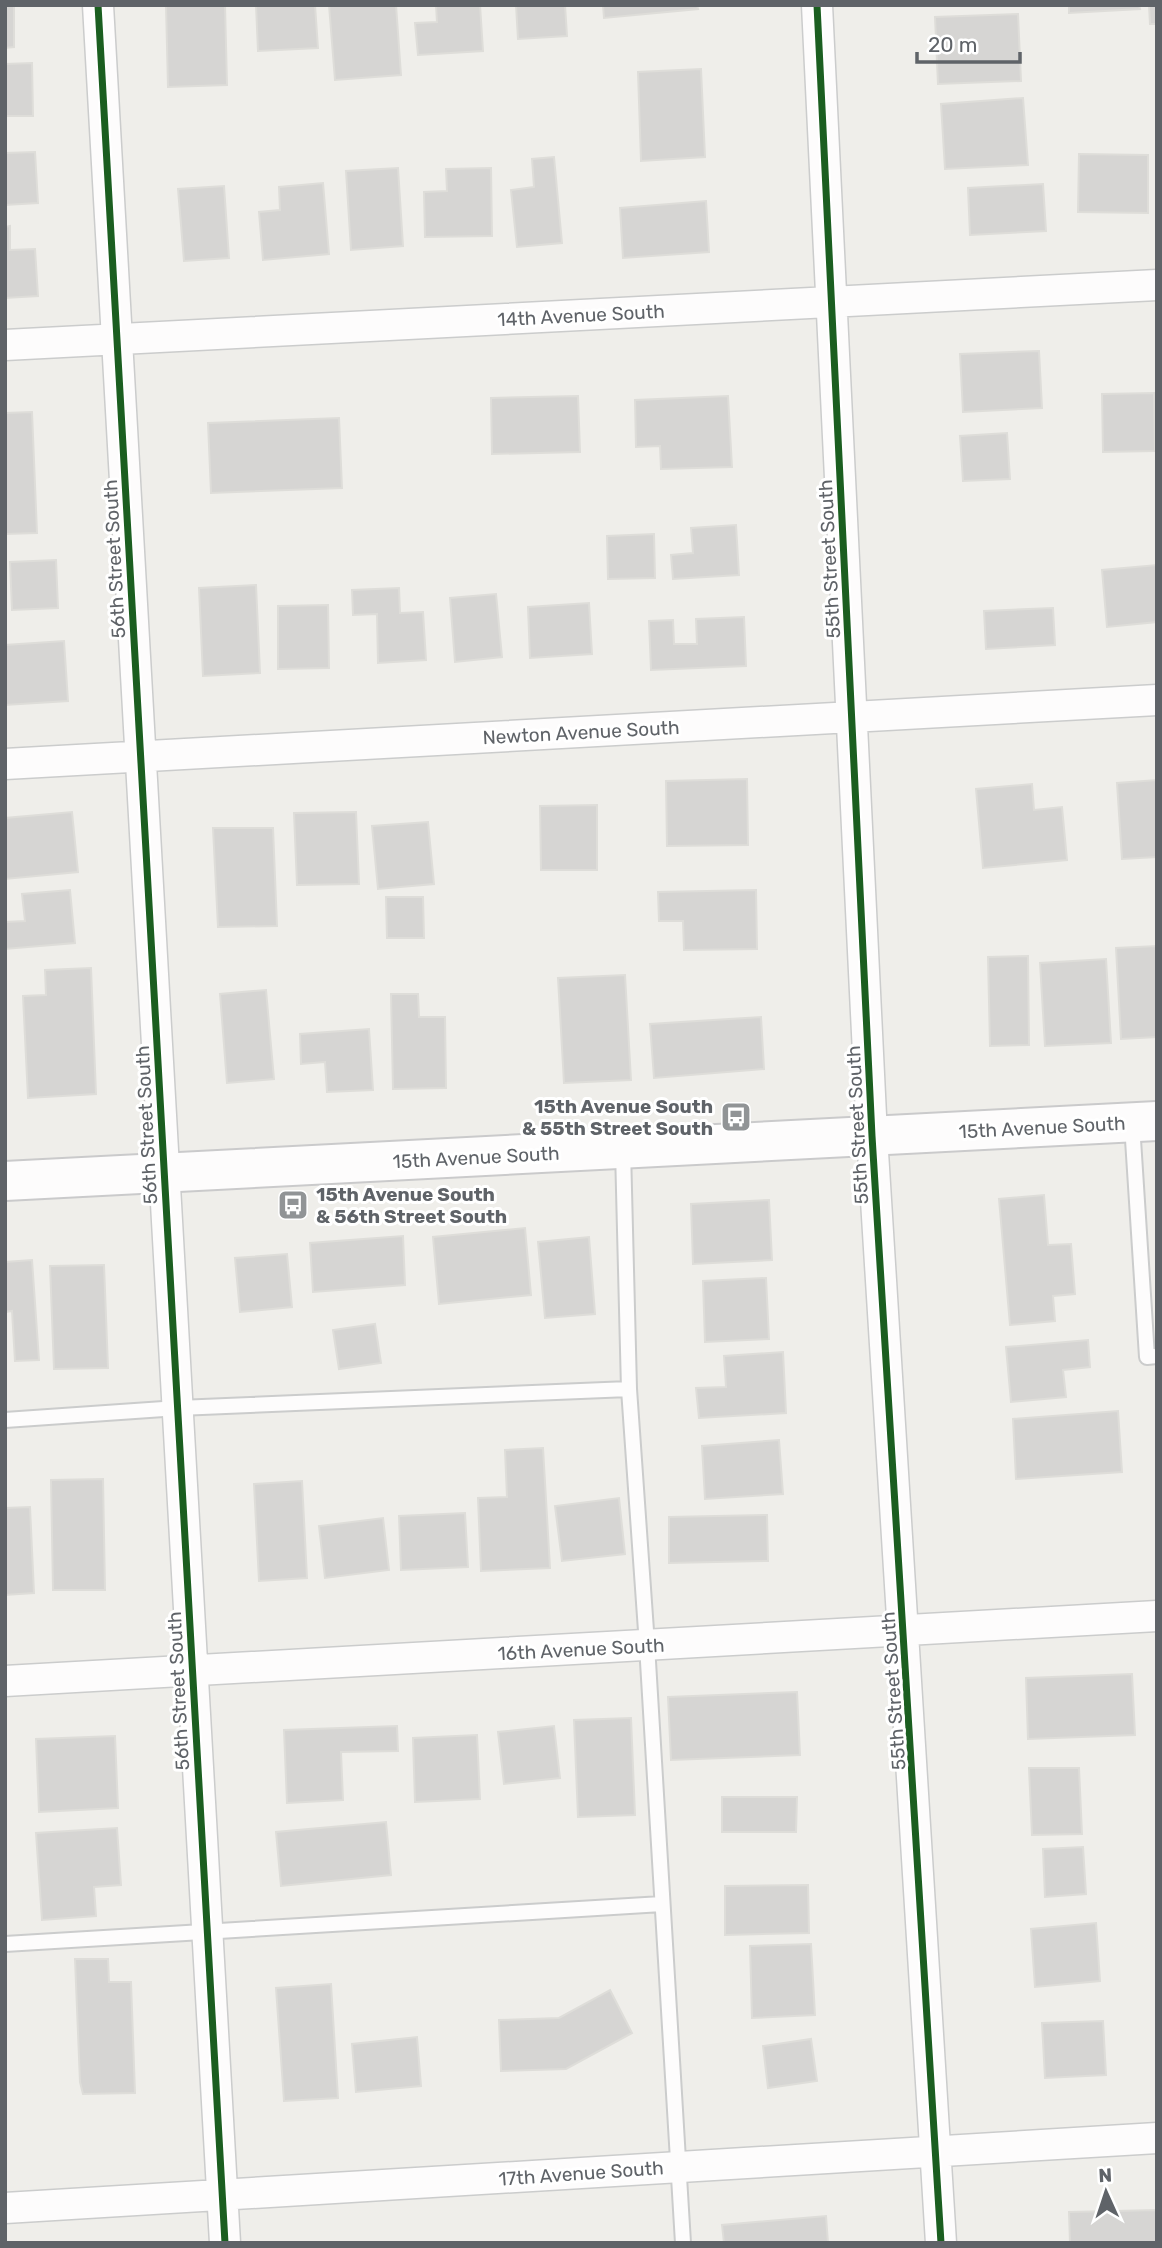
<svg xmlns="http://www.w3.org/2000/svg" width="1162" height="2248" viewBox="0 0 1162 2248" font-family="Rubik,sans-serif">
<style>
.building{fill:#d6d5d3;stroke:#deddd9;stroke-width:2}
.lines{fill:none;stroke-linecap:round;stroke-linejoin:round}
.lane-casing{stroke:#cbcccc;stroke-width:18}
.street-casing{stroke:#cbcccc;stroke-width:33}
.secondary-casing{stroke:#cacacb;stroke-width:42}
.lane{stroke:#fdfcfc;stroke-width:14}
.street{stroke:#fdfcfc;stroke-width:30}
.secondary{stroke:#fdfcfc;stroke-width:38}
.cycleway-casing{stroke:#fff;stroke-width:11}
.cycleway{stroke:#1b5e20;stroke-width:7}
.labels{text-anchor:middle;stroke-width:6;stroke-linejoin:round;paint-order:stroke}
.street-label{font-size:19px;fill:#5f6368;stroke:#fff}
.poi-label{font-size:19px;font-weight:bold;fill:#5f6368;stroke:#fff;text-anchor:end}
</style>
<rect width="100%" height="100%" fill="#efeeea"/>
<path class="building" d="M 5,5 L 14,5 L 14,47 L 5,48 Z
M 166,5 L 225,5 L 227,85 L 168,87 Z
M 256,5 L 315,5 L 318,48 L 258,51 Z
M 329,5 L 396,5 L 401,75 L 335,80 Z
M 436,5 L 480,5 L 483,51 L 418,55 L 415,23 L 437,22 Z
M 516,5 L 565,5 L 567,36 L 518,39 Z
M 603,5 L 697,5 L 698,9 L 604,18 Z
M 1069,5 L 1139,5 L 1140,9 L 1069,13 Z
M 1149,5 L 1157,5 L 1157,24 L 1150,24 Z
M 1018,14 L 1021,81 L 938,84 L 935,17 Z
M 32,63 L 33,116 L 5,116 L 5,64 Z
M 701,69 L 705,157 L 641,161 L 638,72 Z
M 1023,98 L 1028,165 L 945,169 L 941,104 Z
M 35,152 L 38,203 L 5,205 L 5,153 Z
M 1079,154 L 1148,155 L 1148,213 L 1078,212 Z
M 554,157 L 562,243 L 517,247 L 511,190 L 534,187 L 532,159 Z
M 398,168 L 403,246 L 351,250 L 346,171 Z
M 491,168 L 492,236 L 425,237 L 424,192 L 447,191 L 446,169 Z
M 323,183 L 329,254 L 263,260 L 259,212 L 280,210 L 279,187 Z
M 1043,184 L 1046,231 L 970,235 L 968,188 Z
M 224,186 L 229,258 L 184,261 L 178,189 Z
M 706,201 L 709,252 L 623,258 L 620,208 Z
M 10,226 L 10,250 L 35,249 L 38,296 L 5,298 L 5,227 Z
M 1039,351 L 1042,408 L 963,412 L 960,354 Z
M 1154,393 L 1155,451 L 1103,452 L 1102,394 Z
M 578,396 L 580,452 L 492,454 L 491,398 Z
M 728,396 L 732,467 L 661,469 L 660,446 L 636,447 L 635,400 Z
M 32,412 L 37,533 L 5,534 L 5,413 Z
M 339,418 L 342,488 L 211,493 L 208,423 Z
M 1007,433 L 1010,479 L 963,481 L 960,436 Z
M 736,525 L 739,575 L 673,579 L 671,555 L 693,553 L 691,528 Z
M 654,534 L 655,578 L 608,579 L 607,536 Z
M 56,560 L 58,608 L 12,610 L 10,562 Z
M 1157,565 L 1157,622 L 1107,627 L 1102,570 Z
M 256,585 L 260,673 L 203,676 L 199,588 Z
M 399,588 L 400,613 L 423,612 L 426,660 L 378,663 L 377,614 L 353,615 L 352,590 Z
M 496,594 L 502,657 L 455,662 L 450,598 Z
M 589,603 L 592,654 L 530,658 L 528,607 Z
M 328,605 L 329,668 L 278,669 L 278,606 Z
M 1053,608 L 1055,645 L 986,649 L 984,611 Z
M 744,617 L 746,666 L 651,670 L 649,621 L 673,620 L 674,644 L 697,644 L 696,619 Z
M 64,641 L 68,701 L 5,705 L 5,645 Z
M 747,779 L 748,845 L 667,846 L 666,781 Z
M 1157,780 L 1157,857 L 1122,859 L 1117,783 Z
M 1032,784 L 1034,810 L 1062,807 L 1067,860 L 983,868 L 976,789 Z
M 597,805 L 597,870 L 541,870 L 540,806 Z
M 72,812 L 78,872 L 5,879 L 5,818 Z
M 356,812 L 359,884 L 297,885 L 294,813 Z
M 428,822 L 434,884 L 378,889 L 372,826 Z
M 213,828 L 273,828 L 277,926 L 218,927 Z
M 70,890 L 75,943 L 5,949 L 5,922 L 25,921 L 22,894 Z
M 756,890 L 757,949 L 684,950 L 683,921 L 659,921 L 658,892 Z
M 386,897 L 423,897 L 424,938 L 387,938 Z
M 1157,946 L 1157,1037 L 1121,1039 L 1116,948 Z
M 1028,956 L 1029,1045 L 990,1046 L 988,957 Z
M 1106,959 L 1111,1043 L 1045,1046 L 1040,963 Z
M 91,968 L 96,1094 L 28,1098 L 23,996 L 46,995 L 45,970 Z
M 625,975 L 631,1080 L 564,1083 L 558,978 Z
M 266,990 L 274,1079 L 227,1083 L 220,994 Z
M 391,994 L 418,994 L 419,1017 L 445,1017 L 446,1088 L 393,1089 Z
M 761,1017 L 764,1069 L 654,1078 L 650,1024 Z
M 369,1029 L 373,1090 L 327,1092 L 325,1062 L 301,1064 L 300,1034 Z
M 1044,1195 L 1048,1245 L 1071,1244 L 1075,1294 L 1053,1296 L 1055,1321 L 1010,1325 L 999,1199 Z
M 769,1200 L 772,1260 L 693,1264 L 691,1204 Z
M 525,1228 L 531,1295 L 439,1304 L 433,1237 Z
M 403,1236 L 405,1285 L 313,1292 L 310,1243 Z
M 589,1237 L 595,1314 L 545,1318 L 538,1242 Z
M 287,1254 L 292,1307 L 240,1312 L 235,1258 Z
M 32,1260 L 39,1360 L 15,1361 L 12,1311 L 5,1312 L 5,1262 Z
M 104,1265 L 108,1368 L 54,1369 L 50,1266 Z
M 766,1278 L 769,1339 L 705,1342 L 703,1281 Z
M 375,1324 L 381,1363 L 339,1369 L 333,1330 Z
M 1088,1340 L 1090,1367 L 1063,1370 L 1066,1397 L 1011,1402 L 1006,1347 Z
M 783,1352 L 786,1413 L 699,1418 L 696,1388 L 726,1387 L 724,1356 Z
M 1118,1411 L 1122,1472 L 1016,1479 L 1013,1419 Z
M 779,1440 L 783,1494 L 705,1499 L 702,1446 Z
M 543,1448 L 550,1568 L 481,1571 L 478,1498 L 507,1497 L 505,1450 Z
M 103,1479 L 105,1590 L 53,1590 L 51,1480 Z
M 302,1481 L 307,1578 L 259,1581 L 254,1484 Z
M 619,1498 L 625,1554 L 562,1561 L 555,1506 Z
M 30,1507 L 34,1593 L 5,1595 L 5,1508 Z
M 465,1513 L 468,1567 L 401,1570 L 399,1516 Z
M 767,1515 L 768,1561 L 669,1563 L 669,1517 Z
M 383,1518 L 389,1570 L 325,1578 L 319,1526 Z
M 1132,1674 L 1135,1735 L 1028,1739 L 1026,1678 Z
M 797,1692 L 800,1755 L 671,1760 L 668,1697 Z
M 631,1718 L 635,1815 L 578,1817 L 574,1720 Z
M 397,1726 L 398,1751 L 341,1752 L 343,1800 L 287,1803 L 284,1730 Z
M 554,1726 L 560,1778 L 504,1784 L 498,1732 Z
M 477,1735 L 480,1799 L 415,1802 L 413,1738 Z
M 115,1736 L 118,1808 L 39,1812 L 36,1739 Z
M 1029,1768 L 1079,1768 L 1082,1834 L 1032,1835 Z
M 722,1797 L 797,1797 L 796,1832 L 722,1832 Z
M 386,1822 L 391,1875 L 281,1886 L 276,1832 Z
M 117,1828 L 121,1885 L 94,1887 L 96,1916 L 42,1920 L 36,1833 Z
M 1083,1847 L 1086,1894 L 1045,1897 L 1043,1849 Z
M 808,1885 L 809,1933 L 725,1935 L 725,1886 Z
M 1096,1923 L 1100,1981 L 1035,1987 L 1031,1929 Z
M 811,1944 L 815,2015 L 752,2018 L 750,1946 Z
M 75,1959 L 108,1959 L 109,1982 L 131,1982 L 135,2093 L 83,2094 L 80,2082 Z
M 331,1984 L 338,2098 L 284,2101 L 276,1988 Z
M 610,1990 L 632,2033 L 566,2069 L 501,2071 L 499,2020 L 559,2018 Z
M 1103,2021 L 1106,2075 L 1045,2078 L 1042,2023 Z
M 417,2037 L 421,2086 L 356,2092 L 352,2044 Z
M 811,2039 L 817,2081 L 768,2088 L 763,2046 Z
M 1157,2210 L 1157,2243 L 1070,2243 L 1069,2212 Z
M 826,2216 L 828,2243 L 724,2243 L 722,2225 Z"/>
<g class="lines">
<g class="lane-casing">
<path id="lane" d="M 1132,1124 L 1147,1357 L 1157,1356
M 623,1150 L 629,1389 L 647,1645 L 683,2243
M 5,1420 L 178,1408 L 629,1389
M 5,1944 L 662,1904"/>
</g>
<g class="street-casing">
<path id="street" d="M 98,5 L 225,2243
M 817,5 L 872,1136 L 941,2243
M 5,345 L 1157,285
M 5,764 L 1157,700
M 5,1681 L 1157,1616
M 5,2208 C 389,2188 773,2158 1157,2138"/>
</g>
<g class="secondary-casing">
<path id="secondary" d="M 5,1181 L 1157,1121"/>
</g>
<use href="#lane" class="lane"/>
<use href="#street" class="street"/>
<use href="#secondary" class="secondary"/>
<g class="cycleway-casing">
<path id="cycleway" d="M 98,5 L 225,2243
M 817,5 L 872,1136 L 941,2243"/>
</g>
<use href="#cycleway" class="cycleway"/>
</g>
<defs>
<g id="bus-square" transform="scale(1.575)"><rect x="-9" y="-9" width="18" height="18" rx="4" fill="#919496" stroke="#fff"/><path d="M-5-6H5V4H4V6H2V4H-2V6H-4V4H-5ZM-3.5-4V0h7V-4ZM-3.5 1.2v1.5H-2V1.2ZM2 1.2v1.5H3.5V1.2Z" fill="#fff"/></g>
</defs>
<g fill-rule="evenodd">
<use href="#bus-square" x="736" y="1117"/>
<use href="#bus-square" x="293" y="1205"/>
</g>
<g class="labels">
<g class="street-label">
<text transform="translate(581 315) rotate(-3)" y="7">14th Avenue South</text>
<text transform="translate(114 559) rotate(-93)" y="7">56th Street South</text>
<text transform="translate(829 559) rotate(-93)" y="7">55th Street South</text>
<text transform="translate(581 732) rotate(-3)" y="7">Newton Avenue South</text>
<text transform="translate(146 1125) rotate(-93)" y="7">56th Street South</text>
<text transform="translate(857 1125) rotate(-93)" y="7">55th Street South</text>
<text transform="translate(1042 1127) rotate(-3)" y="7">15th Avenue South</text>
<text transform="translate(476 1157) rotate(-3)" y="7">15th Avenue South</text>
<text transform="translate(581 1649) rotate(-3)" y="7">16th Avenue South</text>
<text transform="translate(178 1691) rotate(-93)" y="7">56th Street South</text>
<text transform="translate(893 1691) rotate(-94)" y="7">55th Street South</text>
<text transform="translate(581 2173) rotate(-4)" y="7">17th Avenue South</text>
</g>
<g class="poi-label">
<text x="713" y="1113">15th Avenue South<tspan x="713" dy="22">&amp; 55th Street South</tspan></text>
<text x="316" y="1201" text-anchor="start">15th Avenue South<tspan x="316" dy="22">&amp; 56th Street South</tspan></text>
</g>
</g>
<rect width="1162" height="2248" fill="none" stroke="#5f6368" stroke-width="14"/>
<g transform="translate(1106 2192) rotate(357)" stroke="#ffffff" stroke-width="5" paint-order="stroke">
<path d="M0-5L12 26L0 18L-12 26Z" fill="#5f6368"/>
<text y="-10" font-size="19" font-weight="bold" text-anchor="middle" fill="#5f6368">N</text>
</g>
<path d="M917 52v10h103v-10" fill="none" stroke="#5f6368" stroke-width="3.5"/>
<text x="928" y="52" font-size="21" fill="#5f6368" stroke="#ffffff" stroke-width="5" paint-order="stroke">20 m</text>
</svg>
